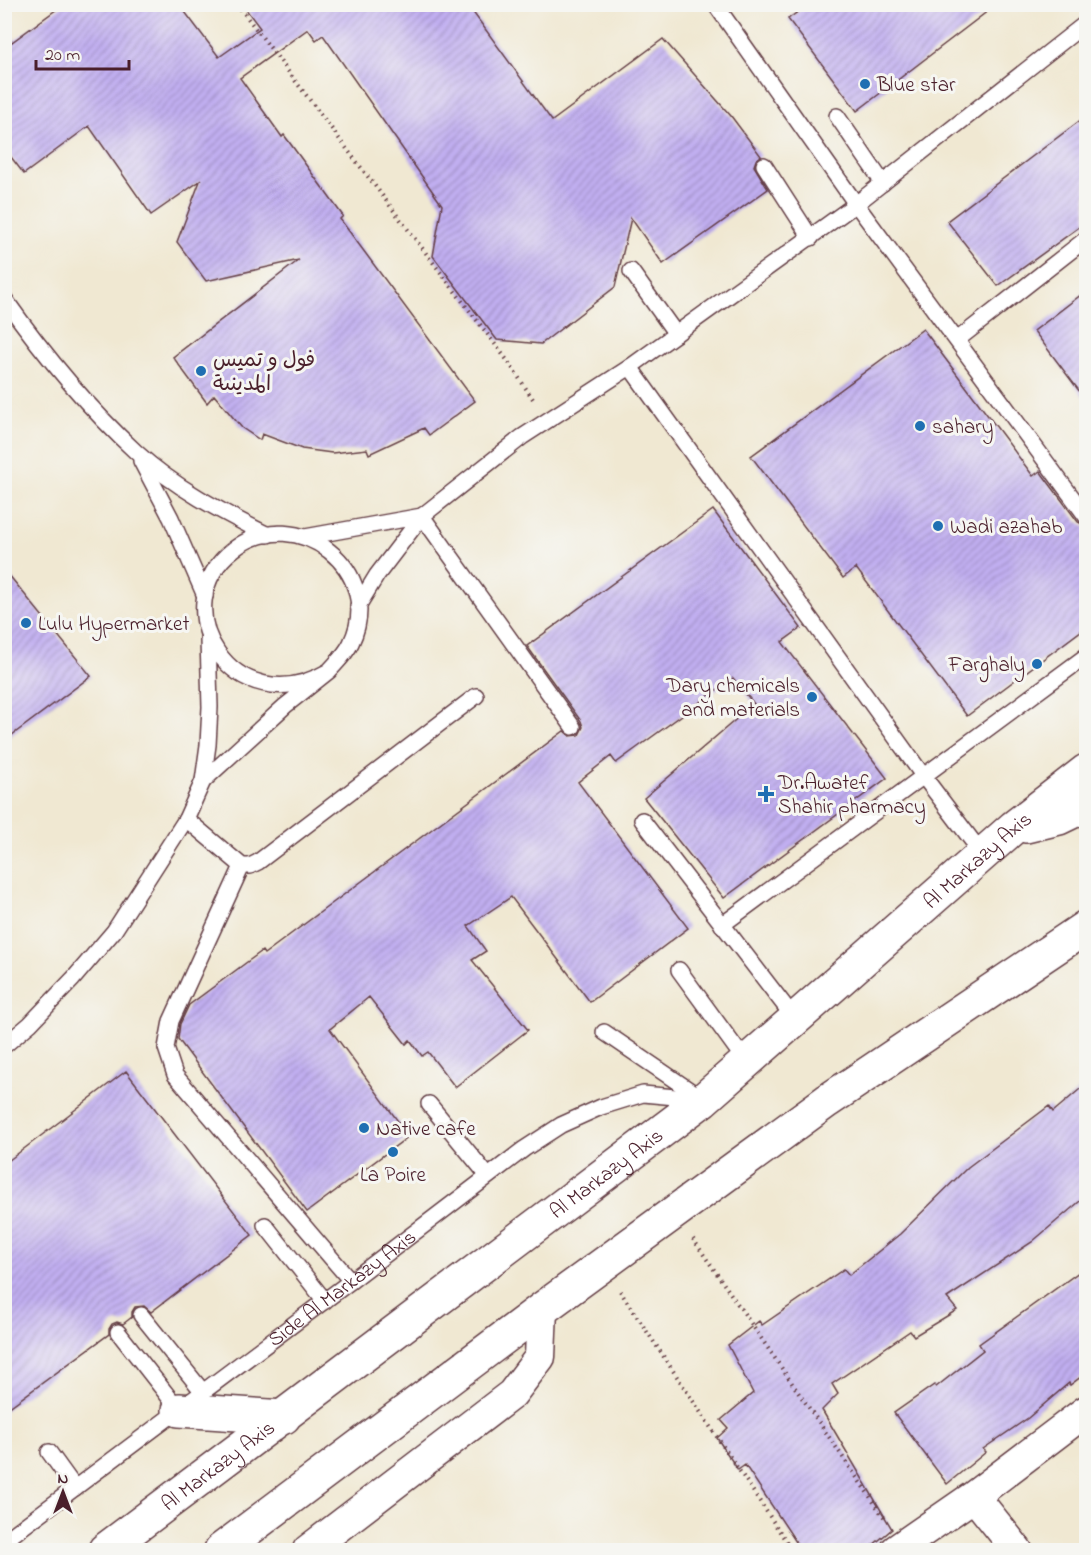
<svg xmlns="http://www.w3.org/2000/svg" width="1091" height="1555" viewBox="0 0 1091 1555" font-family="'Indie Flower','Playpen Sans Arabic',sans-serif">
<style>
.building{fill:url(#building-hatch)}
.lines{fill:none;stroke-linecap:round;stroke-linejoin:round}
.service-casing{stroke:#633d44;stroke-width:18}
.minor-casing{stroke:#633d44;stroke-width:33}
.secondary-casing{stroke:#633d44;stroke-width:36}
.path{stroke:#633d44;stroke-width:4;stroke-dasharray:1.5 4.5;stroke-linecap:butt}
.service{stroke:#fff;stroke-width:15}
.minor{stroke:#fff;stroke-width:30}
.secondary{stroke:#fff;stroke-width:33}
.poi-dot{fill:#1f6fb2;stroke:#f6f6f2;stroke-width:2}
.labels{text-anchor:middle;stroke-width:6;stroke-linejoin:round;paint-order:stroke}
.poi-label{font-size:21px;fill:#4a1f2b;stroke:#f6f6f2;text-anchor:start}
.street-label{font-size:21px;fill:#4a1f2b;stroke:#f6f6f2}
</style>
<defs>
<pattern id="building-hatch" width="6" height="6" patternUnits="userSpaceOnUse" patternTransform="scale(1.5)"><rect width="6" height="6" fill="#c1aff1"/><path d="M-1 1l2-2M0 6l6-6M5 7l2-2" fill="none" stroke="#9f8ec3"/></pattern>
</defs>
<rect width="100%" height="100%" fill="#f6f6f2"/>
<filter id="ink" filterUnits="userSpaceOnUse"><feTurbulence type="fractalNoise" baseFrequency=".0167" numOctaves="2"/><feDisplacementMap in="SourceGraphic" scale="12" xChannelSelector="R" yChannelSelector="G"/><feConvolveMatrix kernelMatrix="1 2 1 2 8 2 1 2 1" color-interpolation-filters="sRGB"/></filter>
<filter id="wash" filterUnits="userSpaceOnUse"><feTurbulence type="fractalNoise" baseFrequency=".008" numOctaves="4" result="noise"/><feDisplacementMap in="SourceGraphic" scale="24" xChannelSelector="R" yChannelSelector="G"/><feGaussianBlur stdDeviation="1.35" result="paint"/><feColorMatrix in="noise" values="0 0 0 0 0 0 0 0 0 0 0 0 0 0 0 0 0 1.4 0 .05"/><feComposite in="paint" operator="in"/></filter>
<g filter="url(#wash)">
<rect width="100%" height="100%" fill="#f0e8d2"/>
<g id="blocks">
<path class="building" d="M 64,4 L 179,4 L 219,57 L 260,28 L 242,4 L 467,4 L 552,121 L 663,39 L 731,116 L 761,156 L 756,160 L 754,166 L 768,189 L 663,264 L 631,218 L 615,287 L 541,344 L 497,340 L 433,256 L 442,205 L 323,35 L 316,40 L 308,29 L 240,78 L 282,137 L 284,135 L 343,216 L 340,219 L 475,401 L 429,435 L 424,428 L 369,454 L 367,449 L 332,453 L 302,449 L 262,434 L 260,440 L 242,428 L 214,395 L 207,403 L 173,357 L 299,260 L 206,281 L 177,242 L 200,181 L 151,215 L 89,126 L 24,174 L 4,148 L 4,48 Z
M 809,4 L 997,4 L 857,111 L 788,19 Z
M 1086,116 L 1086,222 L 998,286 L 947,221 Z
M 1086,291 L 1086,400 L 1034,331 Z
M 923,329 L 1033,476 L 1040,471 L 1078,522 L 1086,526 L 1086,627 L 967,716 L 856,568 L 843,578 L 751,456 Z
M 713,510 L 801,628 L 782,642 L 887,778 L 724,898 L 644,798 L 754,704 L 733,678 L 616,763 L 611,756 L 578,782 L 688,928 L 590,1002 L 511,897 L 468,926 L 486,951 L 472,960 L 528,1030 L 455,1087 L 428,1052 L 422,1056 L 410,1040 L 406,1044 L 369,997 L 330,1029 L 409,1136 L 307,1212 L 178,1039 L 180,1024 L 189,1005 L 262,951 L 264,954 L 564,731 L 570,736 L 579,735 L 583,727 L 581,721 L 527,646 Z
M 4,569 L 91,676 L 4,741 Z
M 126,1071 L 252,1235 L 151,1312 L 144,1306 L 135,1307 L 132,1312 L 132,1317 L 123,1324 L 117,1322 L 112,1324 L 109,1329 L 109,1334 L 4,1411 L 4,1164 Z
M 1086,1084 L 1086,1196 L 1032,1242 L 947,1298 L 957,1310 L 914,1336 L 910,1331 L 832,1384 L 838,1394 L 822,1410 L 892,1529 L 866,1551 L 802,1551 L 745,1465 L 738,1470 L 717,1438 L 728,1428 L 721,1420 L 753,1393 L 728,1345 L 759,1321 L 762,1325 L 844,1269 L 849,1275 L 900,1234 L 968,1167 L 1049,1106 L 1053,1112 Z
M 1086,1267 L 1086,1373 L 1070,1385 L 1069,1383 L 1028,1418 L 983,1449 L 986,1452 L 947,1484 L 894,1413 L 934,1385 L 936,1387 L 983,1350 L 979,1344 Z"/>
</g>
</g>
<g filter="url(#ink)">
<use href="#blocks" fill-opacity="0" stroke="#633d44" stroke-width="1.5"/>
<g class="lines">
<g class="service-casing">
<g id="service">
<path d="M 715,4 L 856,204 L 1086,516"/>
<path d="M 837,116 L 883,183"/>
<path d="M 764,165 L 811,238"/>
<path d="M 631,271 L 676,334"/>
<path d="M 4,298 C 43,353 86,406 136,452 C 174,487 222,512 268,535"/>
<path d="M 957,340 L 1086,239"/>
<path d="M 630,367 L 924,777 L 983,855"/>
<path d="M 141,461 L 171,518 L 205,596"/>
<path d="M 422,516 L 573,727"/>
<path d="M 305,537 L 422,516"/>
<path d="M 358,606 L 377,575 L 422,516 L 522,437 L 630,367 L 856,204 L 1086,23"/>
<path d="M 203,781 L 285,706 L 329,671 C 337,662 346,654 351,643 C 386,571 297,501 234,549 C 160,606 233,727 329,671"/>
<path d="M 186,819 L 242,866 L 250,866 L 258,862 L 476,696"/>
<path d="M 642,820 L 795,1019"/>
<path d="M 242,866 L 171,1021 L 166,1048 L 175,1075 L 351,1281"/>
<path d="M 722,925 L 1086,656"/>
<path d="M 679,970 L 746,1062"/>
<path d="M 604,1032 L 701,1098"/>
<path d="M 4,1046 L 30,1024 L 73,979 L 114,931 L 186,819 L 203,781 L 208,745 L 210,707 L 208,639"/>
<path d="M 429,1104 L 488,1176"/>
<path d="M 265,1225 L 325,1301"/>
<path d="M 141,1315 L 203,1392"/>
<path d="M 118,1332 L 179,1410"/>
<path d="M 49,1452 L 75,1488"/>
<path id="s1" d="M 4,1541 L 351,1281 L 524,1149 L 561,1125 L 601,1107 L 643,1094 L 697,1099"/>
</g>
</g>
<g class="minor-casing">
<path id="minor" d="M 974,1496 L 1017,1550
M 308,1550 L 512,1394 L 540,1357 L 542,1309
M 896,1550 L 974,1496 L 1086,1411"/>
</g>
<g class="secondary-casing">
<g id="secondary">
<path d="M 1026,826 L 1059,818 L 1086,805"/>
<path d="M 179,1410 L 284,1417"/>
<path id="s2" d="M 105,1550 L 703,1100 L 1014,827 L 1086,771"/>
<path d="M 221,1550 L 542,1309 L 827,1101 L 1086,927"/>
</g>
</g>
<path class="path" d="M 237,4 L 507,360 L 535,402
M 693,1239 L 886,1520
M 620,1291 L 792,1550"/>
<use href="#service" class="service"/>
<use href="#minor" class="minor"/>
<use href="#secondary" class="secondary"/>
</g>
</g>
<g class="poi-dot">
<circle cx="865" cy="84" r="6"/>
<circle cx="201" cy="371" r="6"/>
<circle cx="920" cy="426" r="6"/>
<circle cx="938" cy="526" r="6"/>
<circle cx="26" cy="623" r="6"/>
<circle cx="1037" cy="664" r="6"/>
<circle cx="812" cy="697" r="6"/>
<path d="M763 785h6v6h6v6h-6v6h-6v-6h-6v-6h6z"/>
<circle cx="364" cy="1128" r="6"/>
<circle cx="393" cy="1152" r="6"/>
</g>
<g class="labels">
<g class="poi-label">
<text x="877" y="91">Blue star</text>
<text x="213" y="366">فول و تميس<tspan x="213" dy="24">المدينىة</tspan></text>
<text x="932" y="433">sahary</text>
<text x="950" y="533">Wadi azahab</text>
<text x="38" y="630">Lulu Hypermarket</text>
<text x="1025" y="671" text-anchor="end">Farghaly</text>
<text x="800" y="692" text-anchor="end">Dary chemicals<tspan x="800" dy="24">and materials</tspan></text>
<text x="778" y="789">Dr.Awatef<tspan x="778" dy="24">Shahir pharmacy</tspan></text>
<text x="376" y="1135">Native cafe</text>
<text x="393" y="1181" text-anchor="middle">La Poire</text>
</g>
<g class="street-label">
<text dy="7" stroke="none"><textPath href="#s2" startOffset="1113">Al Markazy Axis</textPath></text>
<text dy="7" stroke="none"><textPath href="#s2" startOffset="627">Al Markazy Axis</textPath></text>
<text dy="7" stroke="none"><textPath href="#s1" startOffset="422">Side Al Markazy Axis</textPath></text>
<text dy="7" stroke="none"><textPath href="#s2" startOffset="141">Al Markazy Axis</textPath></text>
</g>
</g>
<rect width="1091" height="1555" fill="none" stroke="#f6f6f2" stroke-width="24"/>
<g transform="translate(63 1492)" stroke="#f6f6f2" stroke-width="4.5" paint-order="stroke">
<path d="M0-4.5L10 22L0 15L-10 22Z" fill="#4a1f2b"/>
<text y="-9" font-size="16" font-weight="bold" text-anchor="middle" fill="#4a1f2b">N</text>
</g>
<path d="M36 60v9h93v-9" fill="none" stroke="#4a1f2b" stroke-width="3"/>
<text x="45" y="60" font-size="18" fill="#4a1f2b" stroke="#f6f6f2" stroke-width="4.5" paint-order="stroke">20 m</text>
</svg>
